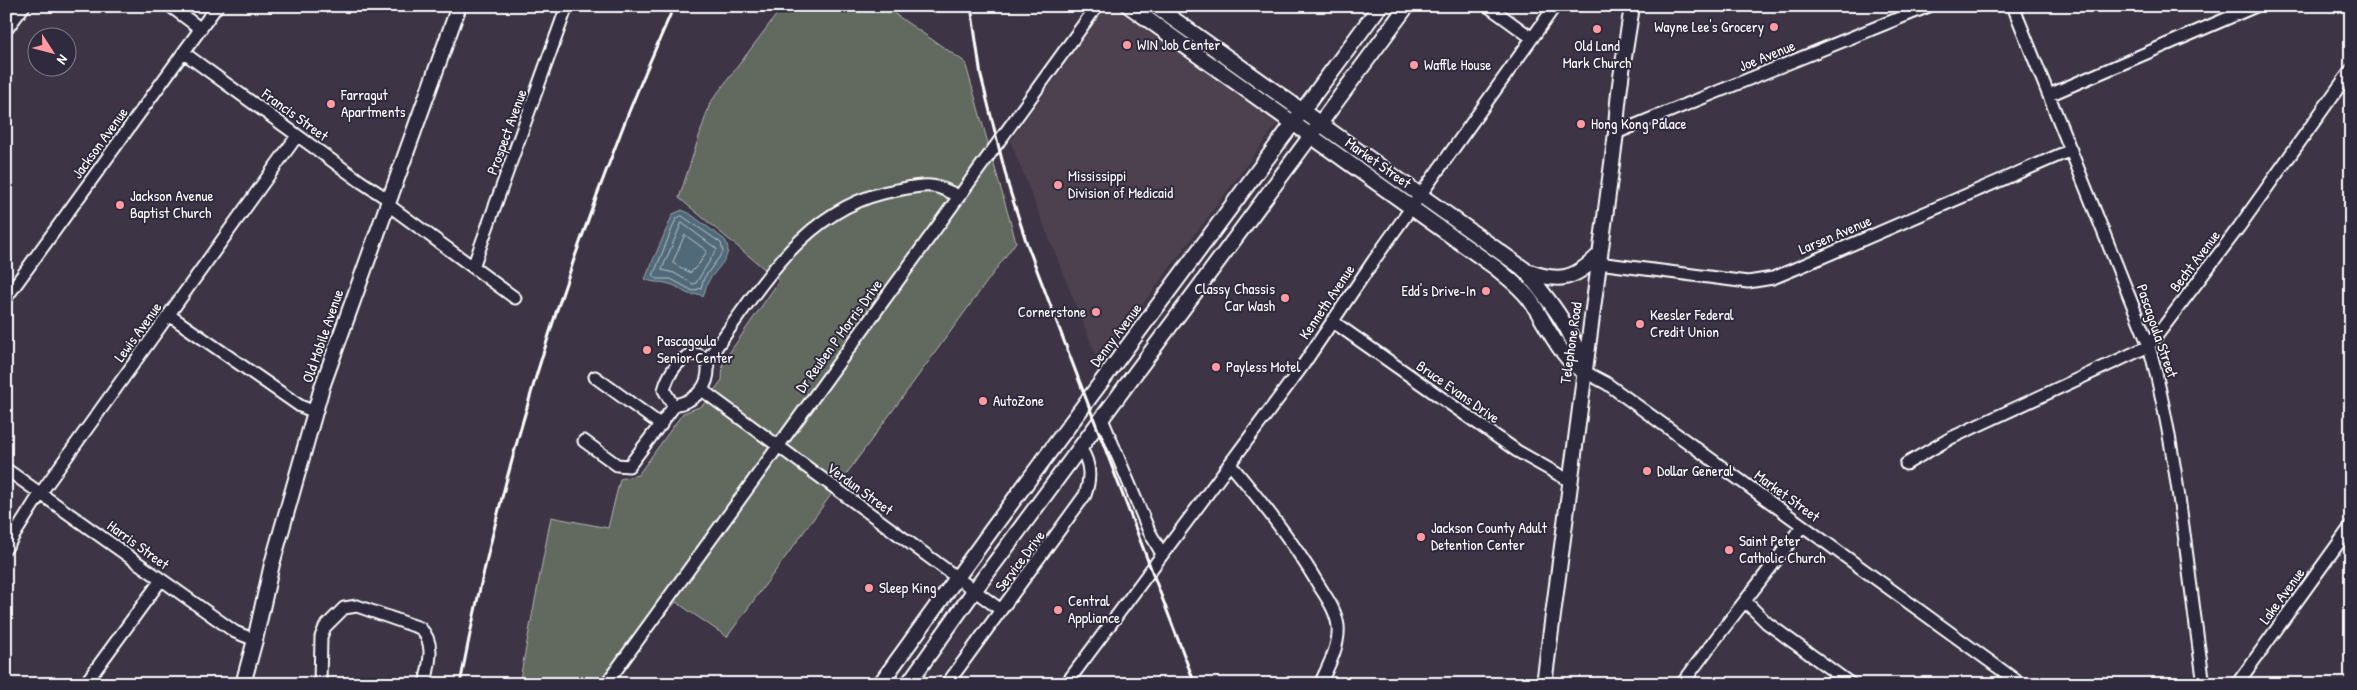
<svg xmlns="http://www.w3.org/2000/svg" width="2357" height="690" viewBox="0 0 2357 690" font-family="'Patrick Hand',sans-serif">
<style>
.built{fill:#4d404f}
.green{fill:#626b5f;stroke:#b0b5af}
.water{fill:#516a79;stroke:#97a6af}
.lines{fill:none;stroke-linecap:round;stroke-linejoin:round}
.shore{stroke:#b9c3c9;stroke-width:1}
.minor-casing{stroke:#fff;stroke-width:15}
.major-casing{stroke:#fff;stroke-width:18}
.minor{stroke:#2f2a3d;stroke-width:11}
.major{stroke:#2f2a3d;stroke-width:14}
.rail{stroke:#fff;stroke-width:3}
.poi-dot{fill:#ff9aa2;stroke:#2f2a3d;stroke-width:2}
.labels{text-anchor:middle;stroke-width:4;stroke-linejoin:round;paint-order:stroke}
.poi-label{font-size:15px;fill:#fff;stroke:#2f2a3d;text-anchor:start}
.street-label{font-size:15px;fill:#fff;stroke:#2f2a3d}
</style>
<rect width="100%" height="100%" fill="#3d3445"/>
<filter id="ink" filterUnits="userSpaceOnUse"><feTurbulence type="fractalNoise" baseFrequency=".02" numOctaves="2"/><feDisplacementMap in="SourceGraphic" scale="10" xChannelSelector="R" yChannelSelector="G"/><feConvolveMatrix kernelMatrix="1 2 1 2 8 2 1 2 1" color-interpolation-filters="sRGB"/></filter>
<g filter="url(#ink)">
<path class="built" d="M 1107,6 L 1119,6 L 1278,123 L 1099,363 L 1010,141 Z"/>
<path class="green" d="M 783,6 L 883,6 L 965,62 L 1016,242 L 727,637 L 676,602 L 605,684 L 519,684 L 551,517 L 608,528 L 620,479 L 638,475 L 683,413 L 702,406 L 722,380 L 723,362 L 779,281 L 679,198 L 710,103 Z"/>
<path class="water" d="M 682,210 L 689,213 L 725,240 C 735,256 716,268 708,282 C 706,286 705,292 703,297 L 699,294 C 685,298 681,286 669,284 C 660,281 656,284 645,279 L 673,214 Z"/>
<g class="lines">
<path class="shore" d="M 682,216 L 721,243 L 723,252 L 704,278 L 701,288 L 693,291 L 671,279 L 657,279 L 653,276 L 676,219 Z
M 682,223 L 717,249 L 696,283 L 693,284 L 674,273 L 662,270 Z
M 685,235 L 707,251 L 699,264 L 690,273 L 673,263 Z"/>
<g class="minor-casing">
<path id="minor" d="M 170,6 L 201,29
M 1488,6 L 1532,38
M 2013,6 L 2149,346 C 2179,456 2187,571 2204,684
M 6,30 L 24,6
M 184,53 L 360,181 L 389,200
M 2049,95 L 2256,6
M 1616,133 L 1929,6
M 387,204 L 515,298
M 1598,263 L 1748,282 L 1773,278 L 1797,268 L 2071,150
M 473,267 L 567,6
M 6,298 L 217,6
M 169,315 L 300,406 L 315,412
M 1332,321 L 1517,451 L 1570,481
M 692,354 L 699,355 L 707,360 C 712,384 698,400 675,405 L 671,402 L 664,390 C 668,375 677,360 692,354 Z
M 707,360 C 759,290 804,205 897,190 C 908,188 920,185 931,186 C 940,186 951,193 959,196
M 1583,371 L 1606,383 L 2021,684
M 595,377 L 661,425
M 702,390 L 1001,610
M 1102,419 L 1149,531 L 1162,554
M 584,441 L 617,465 L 629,466 L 675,405
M 1230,464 C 1262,502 1293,541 1318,584 C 1326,597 1336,610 1338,626 C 1340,645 1328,667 1320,684
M 1906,464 L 1951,438 L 2149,346 L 2239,227 L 2351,70
M 6,469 L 235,632 L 255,640
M 6,548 L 40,494 L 297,136
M 1746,602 L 1767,623 L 1851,684
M 85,684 L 161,580
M 320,684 L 321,637 L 325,627 L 344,608 L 357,606 L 420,628 C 436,643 429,664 425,684
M 606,684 L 1097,6
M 947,684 L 1085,495 C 1091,478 1091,463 1080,448
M 1066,684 L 1301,368 L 1374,260 L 1555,6
M 1682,684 C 1721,630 1762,580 1802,526
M 2237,684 L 2351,526"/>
</g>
<g class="major-casing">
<path id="major" d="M 1129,6 L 1496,268 C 1508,278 1521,287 1530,300 C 1544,319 1561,360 1583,371
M 1155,6 L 1524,269 C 1547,298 1572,327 1581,363
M 1524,270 C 1558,283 1573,281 1599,255
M 243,684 L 255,640 L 272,564 L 322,387 L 459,6
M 880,684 L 993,528 L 1380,6
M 908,684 L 974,591 L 1407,6
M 1544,684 L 1616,133 C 1617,91 1626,48 1632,6"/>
</g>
<use href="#minor" class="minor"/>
<use href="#major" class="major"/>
<path class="rail" d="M 971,6 L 981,76 L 1009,188 L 1027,244 L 1195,684
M 460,684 C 496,496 551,310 621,132 C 637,90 656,48 674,6"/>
</g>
</g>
<g class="poi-dot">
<circle cx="1774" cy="27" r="5"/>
<circle cx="1597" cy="29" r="5"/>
<circle cx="1127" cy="45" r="5"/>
<circle cx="1414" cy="65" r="5"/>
<circle cx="331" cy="104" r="5"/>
<circle cx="1581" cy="124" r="5"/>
<circle cx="1058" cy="185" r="5"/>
<circle cx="120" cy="205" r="5"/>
<circle cx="1486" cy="291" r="5"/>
<circle cx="1285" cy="298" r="5"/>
<circle cx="1096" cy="312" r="5"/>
<circle cx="1640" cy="324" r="5"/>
<circle cx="647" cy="350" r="5"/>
<circle cx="1216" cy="367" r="5"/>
<circle cx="983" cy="401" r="5"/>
<circle cx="1647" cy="471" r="5"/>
<circle cx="1421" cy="537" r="5"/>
<circle cx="1729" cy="550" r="5"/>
<circle cx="869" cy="588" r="5"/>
<circle cx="1058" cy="610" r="5"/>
</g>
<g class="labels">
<g class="poi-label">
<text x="1764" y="32" text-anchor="end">Wayne Lee's Grocery</text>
<text x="1137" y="50">WIN Job Center</text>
<text x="1597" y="51" text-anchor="middle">Old Land<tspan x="1597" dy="17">Mark Church</tspan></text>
<text x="1424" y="70">Waffle House</text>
<text x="341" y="100">Farragut<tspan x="341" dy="17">Apartments</tspan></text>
<text x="1591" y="129">Hong Kong Palace</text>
<text x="1068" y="181">Mississippi<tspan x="1068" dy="17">Division of Medicaid</tspan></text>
<text x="130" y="201">Jackson Avenue<tspan x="130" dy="17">Baptist Church</tspan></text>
<text x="1275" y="294" text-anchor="end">Classy Chassis<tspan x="1275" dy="17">Car Wash</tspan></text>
<text x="1476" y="296" text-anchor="end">Edd's Drive-In</text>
<text x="1086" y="317" text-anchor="end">Cornerstone</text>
<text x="1650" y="320">Keesler Federal<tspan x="1650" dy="17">Credit Union</tspan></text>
<text x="657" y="346">Pascagoula<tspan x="657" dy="17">Senior Center</tspan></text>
<text x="1226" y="372">Payless Motel</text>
<text x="993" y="406">AutoZone</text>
<text x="1657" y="476">Dollar General</text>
<text x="1431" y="533">Jackson County Adult<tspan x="1431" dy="17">Detention Center</tspan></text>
<text x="1739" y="546">Saint Peter<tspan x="1739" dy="17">Catholic Church</tspan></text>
<text x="879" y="593">Sleep King</text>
<text x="1068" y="606">Central<tspan x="1068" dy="17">Appliance</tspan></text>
</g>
<g class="street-label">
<text transform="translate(1767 56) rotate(-22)" y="5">Joe Avenue</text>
<text transform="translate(295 115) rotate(36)" y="5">Francis Street</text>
<text transform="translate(507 132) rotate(-70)" y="5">Prospect Avenue</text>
<text transform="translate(100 143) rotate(-54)" y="5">Jackson Avenue</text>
<text transform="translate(1378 163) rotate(35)" y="5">Market Street</text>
<text transform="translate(1835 235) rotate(-23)" y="5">Larsen Avenue</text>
<text transform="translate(2195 261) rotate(-53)" y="5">Becht Avenue</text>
<text transform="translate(1327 302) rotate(-56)" y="5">Kenneth Avenue</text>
<text transform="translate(2157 331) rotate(71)" y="5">Pascagoula Street</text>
<text transform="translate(138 332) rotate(-54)" y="5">Lewis Avenue</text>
<text transform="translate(1116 335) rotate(-53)" y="5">Denny Avenue</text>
<text transform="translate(323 336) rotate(-71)" y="5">Old Mobile Avenue</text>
<text transform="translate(839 336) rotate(-54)" y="5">Dr Reuben P Morris Drive</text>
<text transform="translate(1571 343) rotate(-82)" y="5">Telephone Road</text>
<text transform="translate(1458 392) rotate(35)" y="5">Bruce Evans Drive</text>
<text transform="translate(860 489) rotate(36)" y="5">Verdun Street</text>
<text transform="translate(1787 496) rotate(36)" y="5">Market Street</text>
<text transform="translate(138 545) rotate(36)" y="5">Harris Street</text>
<text transform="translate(1020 561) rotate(-53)" y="5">Service Drive</text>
<text transform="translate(2282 596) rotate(-54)" y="5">Lake Avenue</text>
</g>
</g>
<rect width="2357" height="690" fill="none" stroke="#2f2a3d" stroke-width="25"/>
<rect x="12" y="12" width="2332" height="665" fill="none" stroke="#fff" stroke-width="2" filter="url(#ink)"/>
<g transform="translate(52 52) rotate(126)"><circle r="24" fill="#2f2a3d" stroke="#827f8b"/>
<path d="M0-4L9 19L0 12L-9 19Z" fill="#ff9aa2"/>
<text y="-8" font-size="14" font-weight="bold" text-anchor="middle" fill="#ffffff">N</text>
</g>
</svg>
